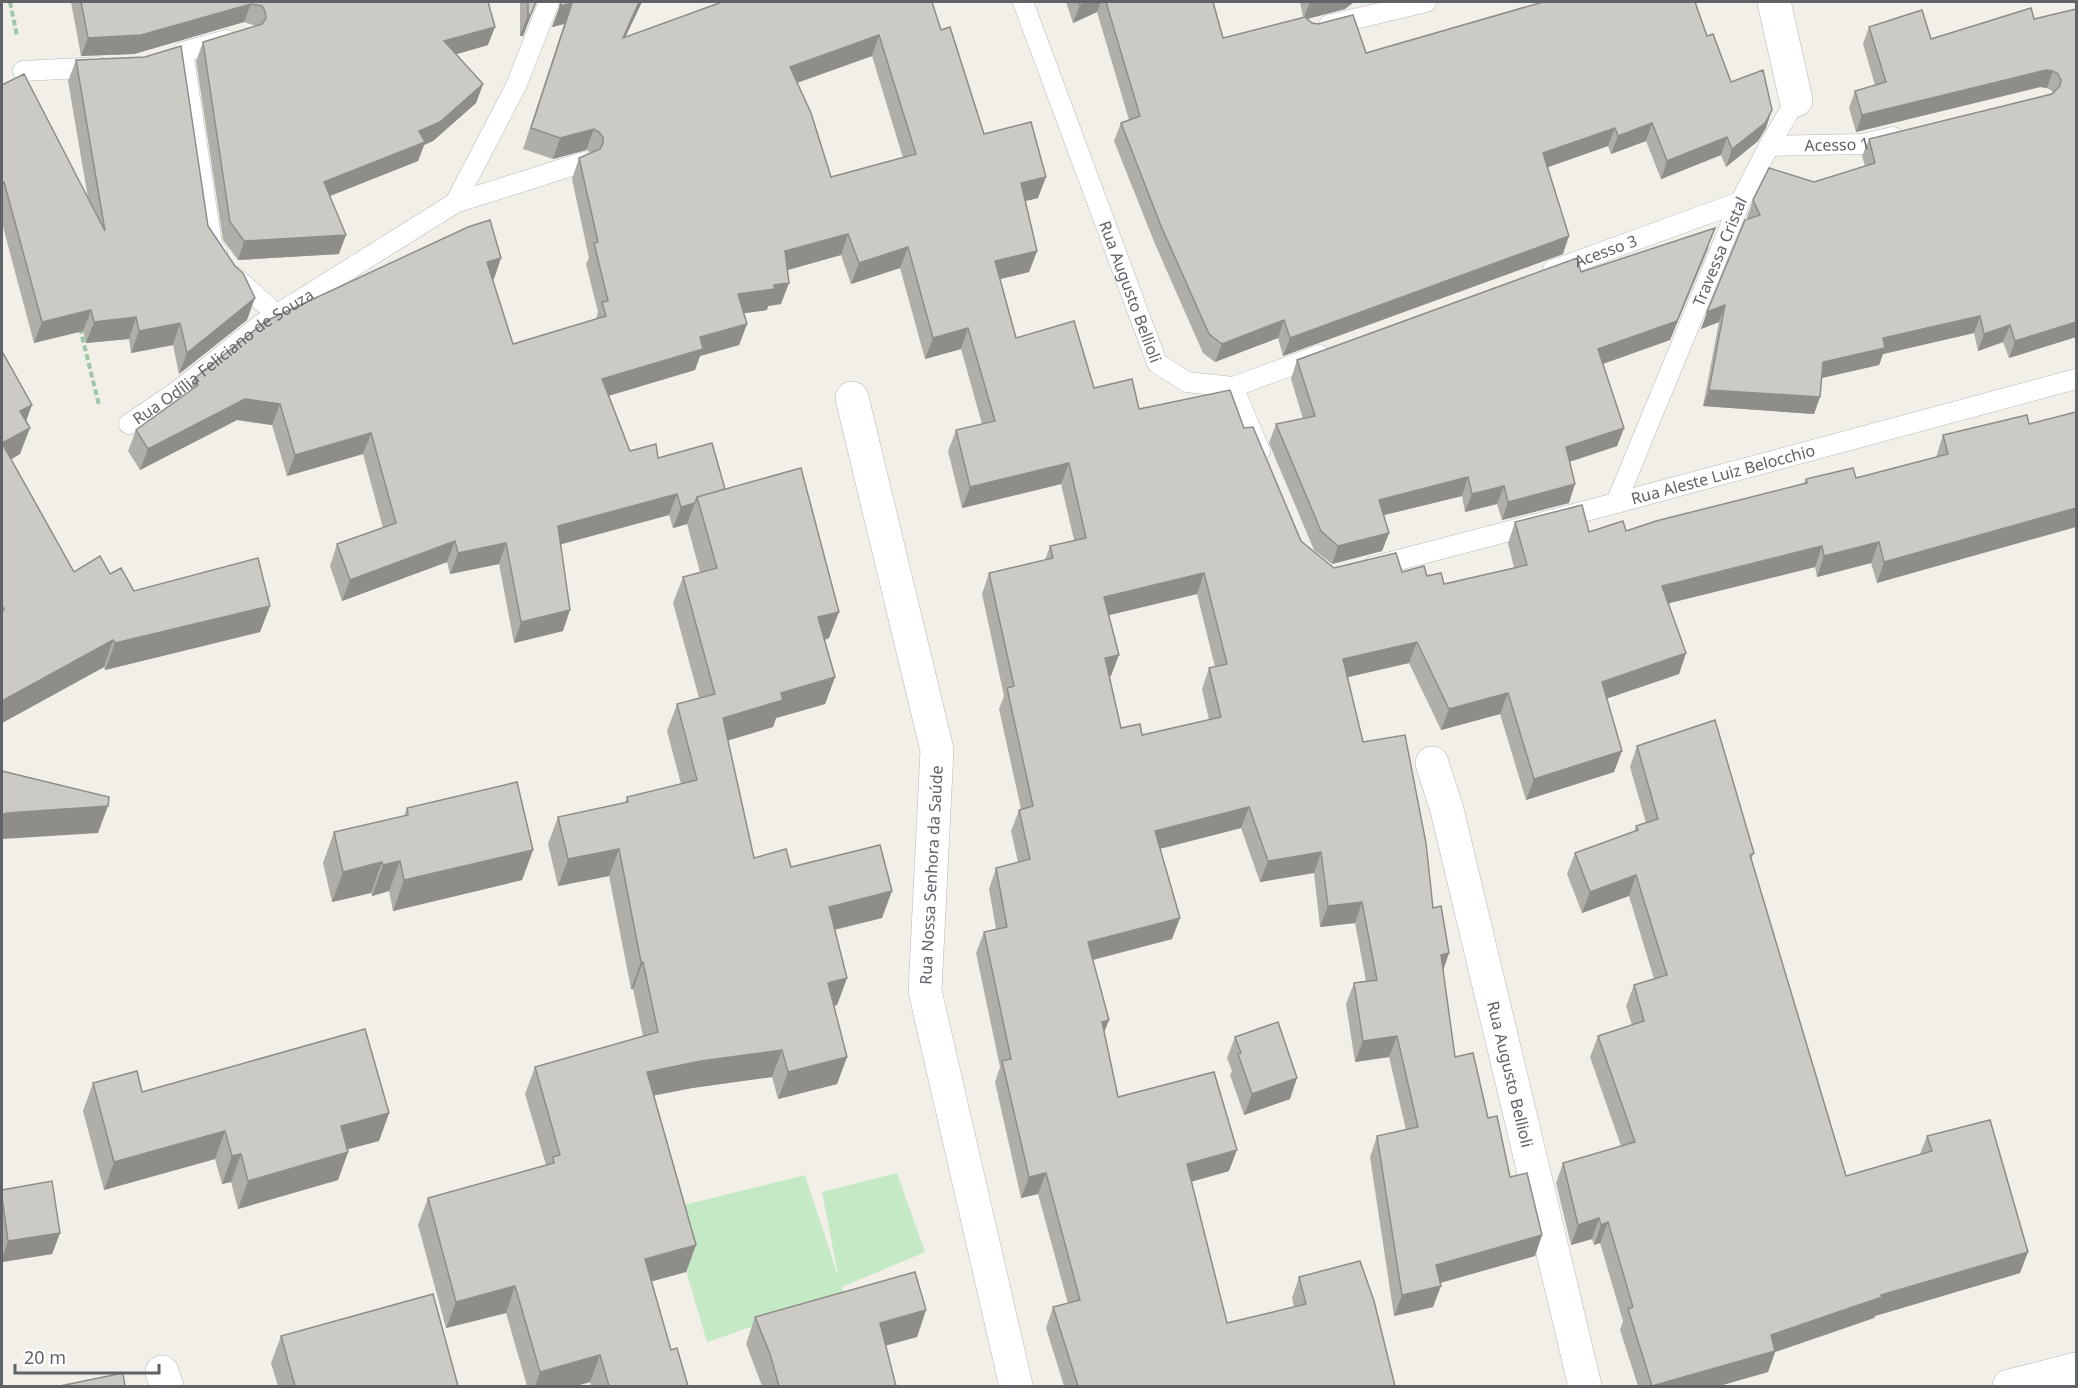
<svg xmlns="http://www.w3.org/2000/svg" width="2078" height="1388" viewBox="0 0 2078 1388" font-family="'Noto Sans',sans-serif">
<style>
.green{fill:#c5e8c5}
.lines{fill:none;stroke-linecap:round;stroke-linejoin:round}
.service-casing{stroke:#b5b8bc;stroke-width:21}
.minor-casing{stroke:#b5b8bc;stroke-width:34}
.tertiary-casing{stroke:#b5b8bc;stroke-width:34}
.path{stroke:#9cc7a9;stroke-width:4;stroke-dasharray:6 3;stroke-linecap:butt}
.service{stroke:#fff;stroke-width:20}
.minor{stroke:#fff;stroke-width:33}
.tertiary{stroke:#fff;stroke-width:33}
.wall{fill:#afaea9;fill-rule:evenodd}
.shaded-wall{fill:#8f8d8a}
.building{fill:#cccac5;stroke:#8f8d8a;stroke-width:1.5;fill-rule:evenodd}
.labels{text-anchor:middle;stroke-width:4.5;stroke-linejoin:round;paint-order:stroke}
.street-label{font-size:16px;fill:#5f6368;stroke:#fff}
</style>
<rect width="100%" height="100%" fill="#f1efe8"/>
<path class="green" d="M 897,1173 L 925,1252 L 842,1287 L 844,1295 L 707,1342 L 668,1209 L 805,1175 L 839,1279 L 822,1192 Z"/>
<g class="lines">
<g class="service-casing">
<g id="service">
<path id="s1" d="M 1023,2 L 1157,363 L 1187,382 L 1233,387 L 1320,355"/>
<path d="M 1329,25 L 1426,2"/>
<path d="M 23,71 L 99,67"/>
<path id="s2" d="M 1769,146 L 1862,144 L 1893,137"/>
<path d="M 455,203 L 584,162"/>
<path d="M 217,252 L 212,245 L 183,52 L 227,40"/>
<path id="s3" d="M 1553,270 L 1740,202"/>
<path d="M 234,276 L 276,314"/>
<path d="M 1233,387 L 1260,451"/>
<path id="s4" d="M 129,424 L 179,390 L 260,325 L 455,203 L 516,86 L 549,2"/>
<path id="s5" d="M 1616,503 L 1740,202 L 1769,146 L 1796,100"/>
<path id="s6" d="M 1372,567 L 1616,503 L 2076,379"/>
</g>
</g>
<g class="minor-casing">
<g id="minor">
<path d="M 1774,2 L 1796,100"/>
<path d="M 852,398 L 937,750 L 925,991 L 1016,1386"/>
<path id="s7" d="M 1432,763 L 1447,810 L 1585,1386"/>
<path d="M 162,1372 L 167,1386"/>
</g>
</g>
<g class="tertiary-casing">
<path id="tertiary" d="M 2009,1386 L 2076,1369"/>
</g>
<path class="path" d="M 10,2 L 17,36
M 80,328 L 99,405"/>
<use href="#service" class="service"/>
<use href="#minor" class="minor"/>
<use href="#tertiary" class="tertiary"/>
</g>
<path class="wall" d="M 71,2 L 488,2 L 488,45 L 456,54 L 483,84 L 476,103 L 433,141 L 424,145 L 418,161 L 330,196 L 339,254 L 238,260 L 223,240 L 196,61 L 203,42 L 256,26 L 244,22 L 134,54 L 81,56 Z
M 520,2 L 536,2 L 523,36 L 520,36 Z
M 561,2 L 642,2 L 625,37 L 941,30 L 984,134 L 1038,198 L 1025,201 L 1037,251 L 1029,272 L 1000,279 L 1016,338 L 1094,388 L 1139,409 L 1244,428 L 1301,541 L 1334,568 L 1402,572 L 1427,576 L 1444,584 L 1514,568 L 1508,543 L 1515,522 L 1589,532 L 1626,531 L 1804,483 L 1806,479 L 1856,478 L 1936,457 L 1943,435 L 2027,415 L 1877,583 L 1871,563 L 1817,577 L 1815,567 L 1668,603 L 1686,653 L 1679,674 L 1607,698 L 1614,772 L 1526,800 L 1500,714 L 1441,730 L 1409,663 L 1348,677 L 1363,742 L 1433,908 L 1443,970 L 1455,1057 L 1488,1118 L 1510,1177 L 1542,1235 L 1535,1256 L 1440,1283 L 1433,1307 L 1394,1316 L 1370,1157 L 1377,1136 L 1406,1130 L 1389,1057 L 1355,1062 L 1346,1004 L 1354,983 L 1366,981 L 1355,923 L 1320,927 L 1314,873 L 1260,882 L 1241,828 L 1160,849 L 1172,939 L 1093,960 L 1104,1033 L 1118,1097 L 1229,1171 L 1191,1182 L 1227,1323 L 1294,1307 L 1292,1298 L 1299,1277 L 1395,1386 L 1064,1386 L 1046,1328 L 1053,1307 L 1068,1304 L 1038,1194 L 1021,1198 L 995,1082 L 1000,1067 L 976,953 L 984,932 L 996,929 L 989,889 L 996,868 L 1018,862 L 1011,831 L 1019,810 L 1021,809 L 999,709 L 1004,696 L 982,594 L 989,573 L 1045,560 L 1050,546 L 1074,540 L 1061,484 L 962,508 L 948,451 L 956,430 L 982,424 L 961,349 L 925,359 L 900,268 L 851,284 L 841,255 L 787,270 L 781,304 L 768,306 L 767,310 L 744,313 L 747,324 L 739,345 L 700,356 L 695,370 L 609,395 L 630,451 L 658,458 L 725,489 L 829,638 L 825,640 L 835,677 L 825,704 L 776,718 L 773,727 L 728,740 L 754,858 L 791,867 L 882,918 L 835,930 L 847,978 L 837,1005 L 834,1005 L 847,1057 L 837,1084 L 778,1099 L 772,1077 L 692,1088 L 654,1095 L 696,1245 L 686,1272 L 652,1281 L 671,1350 L 688,1386 L 591,1386 L 590,1382 L 576,1386 L 527,1386 L 506,1313 L 446,1328 L 418,1225 L 428,1198 L 546,1165 L 525,1094 L 535,1067 L 643,1036 L 633,989 L 631,989 L 609,876 L 558,886 L 548,844 L 558,817 L 625,803 L 627,797 L 681,784 L 667,731 L 677,704 L 699,698 L 673,603 L 683,577 L 700,572 L 687,524 L 673,528 L 669,515 L 561,544 L 563,631 L 514,643 L 499,564 L 450,574 L 447,562 L 342,601 L 330,566 L 337,544 L 383,528 L 363,454 L 287,476 L 272,425 L 237,420 L 140,470 L 128,451 L 136,430 L 190,391 L 195,378 L 266,321 L 494,279 L 492,279 L 513,344 L 596,319 L 598,312 L 586,264 L 589,258 L 572,179 L 579,158 L 592,153 L 586,150 L 553,159 L 523,149 L 564,24 L 552,27 ZM 872,56 L 903,158 L 831,177 L 797,83 ZM 1197,594 L 1215,667 L 1209,668 L 1202,689 L 1209,720 L 1142,735 L 1121,728 L 1109,676 L 1111,676 L 1109,615 Z
M 1066,2 L 1213,2 L 1223,38 L 1303,17 L 1300,2 L 1354,2 L 1345,9 L 1307,19 L 1312,23 L 1366,53 L 1707,36 L 1731,82 L 1766,128 L 1758,141 L 1726,167 L 1721,155 L 1661,179 L 1646,141 L 1611,154 L 1608,146 L 1548,167 L 1563,254 L 1283,356 L 1278,338 L 1215,362 L 1203,353 L 1155,244 L 1114,141 L 1121,123 L 1129,120 L 1097,12 L 1073,23 Z
M 2076,9 L 2076,337 L 2009,358 L 2003,342 L 1978,351 L 1974,333 L 1883,354 L 1879,365 L 1822,378 L 1814,414 L 1703,406 L 1719,322 L 1701,329 L 1748,219 L 1747,217 L 1753,200 L 1814,182 L 1865,166 L 1862,156 L 1869,139 L 2053,93 L 2052,91 L 2047,88 L 2040,87 L 1856,132 L 1849,108 L 1855,91 L 1875,85 L 1863,44 L 1869,27 L 1931,39 L 2034,19 Z
M 76,60 L 208,226 L 247,320 L 179,374 L 173,345 L 131,353 L 129,339 L 86,343 L 83,331 L 34,343 L 2,223 L 2,78 L 2,85 L 88,198 L 68,81 Z
M 1709,247 L 1670,340 L 1603,364 L 1624,428 L 1617,446 L 1570,462 L 1569,503 L 1502,520 L 1497,504 L 1465,512 L 1462,496 L 1384,515 L 1389,533 L 1382,551 L 1332,564 L 1314,550 L 1269,443 L 1276,424 L 1303,419 L 1291,379 L 1297,360 L 1581,272 Z
M 2,353 L 26,421 L 20,454 L 11,459 L 74,572 L 110,574 L 134,591 L 270,606 L 260,632 L 105,670 L 104,667 L 2,723 Z
M 1637,746 L 1754,853 L 1751,860 L 1846,1176 L 1920,1154 L 1927,1136 L 2020,1273 L 1875,1316 L 1874,1318 L 1775,1352 L 1768,1372 L 1719,1386 L 1638,1386 L 1620,1330 L 1623,1321 L 1600,1243 L 1594,1245 L 1592,1239 L 1571,1245 L 1556,1183 L 1563,1163 L 1621,1146 L 1590,1057 L 1598,1036 L 1632,1025 L 1626,1006 L 1634,985 L 1654,979 L 1629,896 L 1582,913 L 1567,874 L 1575,853 L 1634,832 L 1636,826 L 1646,823 L 1630,767 Z
M 407,808 L 533,850 L 522,880 L 393,911 L 389,891 L 372,896 L 371,893 L 332,902 L 323,863 L 334,832 L 404,816 Z
M 1235,1037 L 1290,1099 L 1244,1115 L 1230,1075 L 1232,1071 L 1227,1058 Z
M 93,1083 L 142,1092 L 389,1113 L 379,1141 L 347,1149 L 348,1152 L 338,1180 L 238,1209 L 231,1182 L 222,1184 L 215,1159 L 104,1190 L 83,1111 Z
M 2,1190 L 60,1233 L 52,1254 L 2,1262 Z
M 926,1310 L 917,1337 L 885,1345 L 896,1386 L 762,1386 L 746,1344 L 755,1317 Z
M 281,1336 L 458,1386 L 278,1386 L 271,1363 Z"/>
<path class="shaded-wall" d="M 536,2 L 523,36 L 520,36 L 528,15 Z
M 639,2 L 642,2 L 615,59 L 623,38 Z
M 1087,2 L 1101,2 L 1097,12 L 1073,23 L 1080,5 Z
M 1310,2 L 1354,2 L 1345,9 L 1303,20 Z
M 572,3 L 564,24 L 552,27 L 560,6 Z
M 251,4 L 244,22 L 134,54 L 81,56 L 88,38 Z
M 495,27 L 488,45 L 437,60 L 444,41 Z
M 879,35 L 872,56 L 782,88 L 790,67 Z
M 2046,70 L 2053,71 L 2047,88 L 2040,87 L 1856,132 L 1862,115 Z
M 483,84 L 476,103 L 433,141 L 424,145 L 418,161 L 317,201 L 324,182 Z
M 1772,110 L 1766,128 L 1758,141 L 1726,167 L 1732,149 Z
M 1652,123 L 1646,141 L 1611,154 L 1618,136 Z
M 1615,128 L 1608,146 L 1537,171 L 1543,153 Z
M 594,129 L 586,150 L 553,159 L 560,138 Z
M 1727,137 L 1721,155 L 1661,179 L 1667,161 Z
M 1046,177 L 1038,198 L 1013,204 L 1021,183 Z
M 1715,228 L 1670,340 L 1591,368 L 1598,349 Z
M 848,234 L 841,255 L 777,273 L 785,251 Z
M 346,235 L 339,254 L 238,260 L 244,241 Z
M 1569,236 L 1563,254 L 1283,356 L 1290,338 Z
M 908,247 L 900,268 L 851,284 L 859,263 Z
M 1037,251 L 1029,272 L 988,282 L 995,261 Z
M 501,258 L 494,279 L 479,283 L 487,262 Z
M 789,283 L 781,304 L 768,306 L 767,310 L 731,315 L 738,294 L 774,285 Z
M 255,298 L 247,320 L 179,374 L 187,353 Z
M 1725,305 L 1719,322 L 1701,329 L 1707,312 Z
M 91,310 L 83,331 L 34,343 L 42,322 Z
M 1980,316 L 1974,333 L 1883,354 L 1879,365 L 1817,379 L 1823,362 L 1883,338 Z
M 136,317 L 129,339 L 86,343 L 94,322 Z
M 1284,320 L 1278,338 L 1215,362 L 1222,344 Z
M 2076,322 L 2076,337 L 2009,358 L 2015,341 Z
M 180,323 L 173,345 L 131,353 L 139,331 Z
M 747,324 L 739,345 L 700,356 L 695,370 L 595,400 L 602,379 L 700,337 Z
M 2010,325 L 2003,342 L 1978,351 L 1984,334 Z
M 968,328 L 961,349 L 925,359 L 933,338 Z
M 1709,390 L 1820,397 L 1814,414 L 1703,406 Z
M 245,399 L 280,404 L 272,425 L 237,420 L 140,470 L 148,449 Z
M 32,405 L 22,432 L 20,411 Z
M 30,428 L 20,454 L 2,465 L 2,443 Z
M 1624,428 L 1617,446 L 1559,465 L 1566,447 Z
M 371,433 L 363,454 L 287,476 L 295,455 Z
M 1069,463 L 1061,484 L 962,508 L 970,487 Z
M 1468,477 L 1462,496 L 1372,518 L 1379,500 Z
M 1575,484 L 1569,503 L 1502,520 L 1508,502 Z
M 1504,486 L 1497,504 L 1465,512 L 1472,494 Z
M 677,494 L 669,515 L 551,547 L 558,526 Z
M 695,503 L 687,524 L 673,528 L 681,507 Z
M 2076,508 L 2076,527 L 1877,583 L 1884,562 Z
M 1389,533 L 1382,551 L 1332,564 L 1338,546 Z
M 455,541 L 447,562 L 342,601 L 350,580 Z
M 1879,542 L 1871,563 L 1817,577 L 1824,556 Z
M 506,543 L 499,564 L 450,574 L 458,553 Z
M 1822,546 L 1815,567 L 1654,607 L 1662,586 Z
M 1204,573 L 1197,594 L 1097,618 L 1104,597 Z
M 270,606 L 260,632 L 105,670 L 115,643 Z
M 570,610 L 563,631 L 514,643 L 521,622 Z
M 839,612 L 829,638 L 809,644 L 818,617 Z
M 113,640 L 104,667 L 2,723 L 2,701 Z
M 1417,642 L 1409,663 L 1335,680 L 1343,659 Z
M 1686,653 L 1679,674 L 1594,703 L 1602,682 Z
M 1119,655 L 1111,676 L 1098,679 L 1105,658 Z
M 835,677 L 825,704 L 776,718 L 773,727 L 713,745 L 723,718 L 781,693 Z
M 1508,693 L 1500,714 L 1441,730 L 1449,709 Z
M 1622,751 L 1614,772 L 1526,800 L 1534,779 Z
M 108,806 L 98,833 L 2,839 L 2,815 L 7,813 Z
M 1249,807 L 1241,828 L 1147,852 L 1155,831 Z
M 619,849 L 609,876 L 558,886 L 568,859 Z
M 533,850 L 522,880 L 393,911 L 404,880 Z
M 1321,852 L 1314,873 L 1260,882 L 1268,861 Z
M 400,861 L 389,891 L 372,896 L 383,865 Z
M 382,862 L 371,893 L 332,902 L 343,872 Z
M 1636,875 L 1629,896 L 1582,913 L 1590,892 Z
M 892,891 L 882,918 L 819,933 L 829,907 Z
M 1362,902 L 1355,923 L 1320,927 L 1328,906 Z
M 1180,918 L 1172,939 L 1080,963 L 1088,942 Z
M 1449,953 L 1442,974 L 1441,955 Z
M 641,962 L 643,962 L 633,989 L 631,989 Z
M 847,978 L 837,1005 L 818,1010 L 828,983 Z
M 1109,1020 L 1101,1041 L 1102,1022 Z
M 1397,1036 L 1389,1057 L 1355,1062 L 1363,1041 Z
M 782,1050 L 772,1077 L 692,1088 L 637,1099 L 647,1072 L 701,1061 Z
M 847,1057 L 837,1084 L 778,1099 L 788,1072 Z
M 1297,1078 L 1290,1099 L 1244,1115 L 1252,1094 Z
M 389,1113 L 379,1141 L 330,1154 L 341,1126 Z
M 225,1131 L 215,1159 L 104,1190 L 114,1162 Z
M 1237,1150 L 1229,1171 L 1179,1185 L 1187,1164 Z
M 348,1152 L 338,1180 L 238,1209 L 248,1181 Z
M 241,1154 L 231,1182 L 222,1184 L 232,1156 Z
M 1046,1173 L 1038,1194 L 1021,1198 L 1029,1177 Z
M 1599,1218 L 1592,1239 L 1571,1245 L 1578,1225 Z
M 1608,1222 L 1600,1243 L 1594,1245 L 1601,1225 Z
M 60,1233 L 52,1254 L 2,1262 L 2,1259 L 8,1241 Z
M 1542,1235 L 1535,1256 L 1429,1286 L 1436,1265 Z
M 696,1245 L 686,1272 L 635,1286 L 645,1259 Z
M 2028,1252 L 2020,1273 L 1875,1316 L 1874,1318 L 1775,1352 L 1768,1372 L 1719,1386 L 1655,1386 L 1771,1335 L 1881,1295 Z
M 515,1286 L 506,1313 L 446,1328 L 456,1302 Z
M 1441,1286 L 1433,1307 L 1394,1316 L 1402,1295 Z
M 926,1310 L 917,1337 L 870,1350 L 880,1323 Z
M 600,1355 L 590,1382 L 576,1386 L 535,1386 L 540,1372 Z"/>
<path class="building" d="M 81,2 L 488,2 L 495,27 L 444,41 L 483,84 L 440,122 L 419,131 L 425,142 L 324,182 L 346,235 L 244,241 L 230,222 L 203,42 L 262,24 L 266,18 L 265,11 L 262,6 L 251,4 L 141,35 L 88,38 Z
M 528,2 L 536,2 L 531,14 L 528,15 Z
M 561,2 L 639,2 L 623,38 L 722,2 L 932,2 L 941,30 L 950,27 L 984,134 L 1031,122 L 1046,177 L 1021,183 L 1037,251 L 995,261 L 1016,338 L 1074,321 L 1094,388 L 1132,379 L 1139,409 L 1230,390 L 1244,428 L 1253,427 L 1301,541 L 1334,568 L 1396,553 L 1402,572 L 1424,566 L 1427,576 L 1441,573 L 1444,584 L 1527,565 L 1515,522 L 1582,505 L 1589,532 L 1623,521 L 1626,531 L 1656,521 L 1807,483 L 1806,479 L 1853,468 L 1856,478 L 1948,454 L 1943,435 L 2027,415 L 2029,424 L 2076,412 L 2076,508 L 1884,562 L 1879,542 L 1824,556 L 1822,546 L 1662,586 L 1686,653 L 1602,682 L 1622,751 L 1534,779 L 1508,693 L 1449,709 L 1417,642 L 1343,659 L 1363,742 L 1405,735 L 1426,843 L 1433,908 L 1441,906 L 1449,953 L 1441,955 L 1455,1057 L 1473,1053 L 1488,1118 L 1497,1116 L 1510,1177 L 1527,1173 L 1542,1235 L 1436,1265 L 1441,1286 L 1402,1295 L 1377,1136 L 1418,1127 L 1397,1036 L 1363,1041 L 1354,983 L 1377,980 L 1362,902 L 1328,906 L 1321,852 L 1268,861 L 1249,807 L 1155,831 L 1180,918 L 1088,942 L 1109,1020 L 1102,1022 L 1118,1097 L 1214,1072 L 1237,1150 L 1187,1164 L 1227,1323 L 1306,1304 L 1299,1277 L 1360,1261 L 1374,1301 L 1395,1386 L 1078,1386 L 1053,1307 L 1080,1300 L 1046,1173 L 1029,1177 L 1002,1061 L 1011,1059 L 984,932 L 1007,927 L 996,868 L 1030,859 L 1019,810 L 1033,806 L 1007,688 L 1014,686 L 989,573 L 1053,558 L 1050,546 L 1086,538 L 1069,463 L 970,487 L 956,430 L 995,421 L 968,328 L 933,338 L 908,247 L 859,263 L 848,234 L 785,251 L 789,283 L 774,285 L 775,289 L 738,294 L 747,324 L 700,337 L 703,349 L 602,379 L 630,451 L 656,444 L 658,458 L 712,443 L 725,489 L 697,497 L 695,503 L 681,507 L 677,494 L 558,526 L 570,610 L 521,622 L 506,543 L 458,553 L 455,541 L 350,580 L 337,544 L 396,523 L 371,433 L 295,455 L 280,404 L 245,399 L 148,449 L 136,430 L 198,385 L 195,378 L 266,321 L 468,227 L 490,220 L 501,258 L 487,262 L 513,344 L 606,316 L 602,302 L 608,301 L 594,243 L 598,242 L 579,158 L 600,149 L 603,143 L 603,137 L 599,132 L 594,129 L 560,138 L 531,128 L 572,3 L 560,6 ZM 879,35 L 916,154 L 831,177 L 811,113 L 790,67 ZM 1204,573 L 1227,664 L 1209,668 L 1221,717 L 1142,735 L 1140,724 L 1121,728 L 1105,658 L 1119,655 L 1104,597 Z
M 1079,2 L 1087,2 L 1080,5 Z
M 1106,2 L 1213,2 L 1223,38 L 1305,17 L 1312,23 L 1318,24 L 1353,15 L 1366,53 L 1543,2 L 1695,2 L 1707,36 L 1713,34 L 1731,82 L 1763,70 L 1772,110 L 1765,123 L 1732,149 L 1727,137 L 1667,161 L 1652,123 L 1618,136 L 1615,128 L 1543,153 L 1569,236 L 1290,338 L 1284,320 L 1222,344 L 1209,334 L 1161,226 L 1121,123 L 1140,116 Z
M 2031,8 L 2034,19 L 2076,9 L 2076,322 L 2015,341 L 2010,325 L 1984,334 L 1980,316 L 1883,338 L 1885,348 L 1823,362 L 1820,397 L 1709,390 L 1725,305 L 1707,312 L 1745,220 L 1760,215 L 1753,200 L 1769,168 L 1814,182 L 1875,163 L 1869,139 L 2052,94 L 2060,86 L 2061,80 L 2058,74 L 2053,71 L 2046,70 L 1862,115 L 1855,91 L 1886,82 L 1869,27 L 1922,10 L 1931,39 Z
M 181,46 L 208,226 L 235,266 L 243,273 L 255,298 L 187,353 L 180,323 L 139,331 L 136,317 L 94,322 L 91,310 L 42,322 L 4,182 L 2,183 L 2,78 L 2,85 L 24,74 L 105,231 L 76,60 L 145,57 Z
M 1715,228 L 1677,321 L 1598,349 L 1624,428 L 1566,447 L 1575,484 L 1508,502 L 1504,486 L 1472,494 L 1468,477 L 1379,500 L 1389,533 L 1338,546 L 1321,531 L 1276,424 L 1315,416 L 1297,360 L 1577,258 L 1581,272 Z
M 2,353 L 3,353 L 32,405 L 20,411 L 30,428 L 2,443 L 74,572 L 100,556 L 110,574 L 121,568 L 134,591 L 258,558 L 270,606 L 115,643 L 113,640 L 2,701 L 2,611 L 4,610 L 2,604 Z
M 801,468 L 839,612 L 818,617 L 835,677 L 781,693 L 783,700 L 723,718 L 754,858 L 786,849 L 791,867 L 880,845 L 892,891 L 829,907 L 847,978 L 828,983 L 847,1057 L 788,1072 L 782,1050 L 701,1061 L 647,1072 L 696,1245 L 645,1259 L 671,1350 L 677,1348 L 688,1386 L 609,1386 L 600,1355 L 540,1372 L 515,1286 L 456,1302 L 428,1198 L 554,1163 L 553,1157 L 560,1155 L 535,1067 L 658,1032 L 643,962 L 641,962 L 619,849 L 568,859 L 558,817 L 628,802 L 627,797 L 697,780 L 677,704 L 715,694 L 683,577 L 717,568 L 697,497 Z
M 1715,720 L 1754,853 L 1750,855 L 1846,1176 L 1932,1151 L 1927,1136 L 1990,1120 L 2028,1252 L 1881,1295 L 1882,1297 L 1771,1335 L 1775,1351 L 1652,1386 L 1628,1309 L 1633,1307 L 1608,1222 L 1601,1225 L 1599,1218 L 1578,1225 L 1563,1163 L 1635,1142 L 1598,1036 L 1644,1021 L 1634,985 L 1667,975 L 1636,875 L 1590,892 L 1575,853 L 1638,830 L 1636,826 L 1658,819 L 1637,746 Z
M 2,771 L 109,797 L 108,806 L 7,813 L 2,815 Z
M 517,782 L 533,850 L 404,880 L 400,861 L 383,865 L 382,862 L 343,872 L 334,832 L 408,815 L 407,808 Z
M 1278,1022 L 1297,1078 L 1252,1094 L 1238,1054 L 1241,1053 L 1235,1037 Z
M 365,1029 L 389,1113 L 341,1126 L 348,1152 L 248,1181 L 241,1154 L 232,1156 L 225,1131 L 114,1162 L 93,1083 L 137,1071 L 142,1092 Z
M 52,1181 L 60,1233 L 8,1241 L 2,1197 L 2,1190 Z
M 915,1272 L 926,1310 L 880,1323 L 896,1386 L 779,1386 L 770,1354 L 755,1317 Z
M 433,1294 L 458,1386 L 295,1386 L 281,1336 Z
M 123,1373 L 125,1386 L 60,1386 Z"/>
<g class="labels">
<g class="street-label">
<text dy="6" stroke="none"><textPath href="#s2" startOffset="68">Acesso 1</textPath></text>
<text dy="6" stroke="none"><textPath href="#s3" startOffset="56">Acesso 3</textPath></text>
<text dy="6" stroke="none"><textPath href="#s5" startOffset="272">Travessa Cristal</textPath></text>
<text dy="6" stroke="none"><textPath href="#s1" startOffset="309">Rua Augusto Bellioli</textPath></text>
<text dy="6" stroke="none"><textPath href="#s4" startOffset="116">Rua Odília Feliciano de Souza</textPath></text>
<text dy="6" stroke="none"><textPath href="#s6" startOffset="363">Rua Aleste Luiz Belocchio</textPath></text>
<text transform="translate(931 875) rotate(-87)" y="6">Rua Nossa Senhora da Saúde</text>
<text dy="6" stroke="none"><textPath href="#s7" startOffset="321">Rua Augusto Bellioli</textPath></text>
</g>
</g>
<rect width="2078" height="1388" fill="none" stroke="#5f6368" stroke-width="6"/>
<path d="M15 1364v9h144v-9" fill="none" stroke="#5f6368" stroke-width="3"/>
<text x="24" y="1364" font-size="18" fill="#5f6368" stroke="#ffffff" stroke-width="4.5" paint-order="stroke">20 m</text>
</svg>
